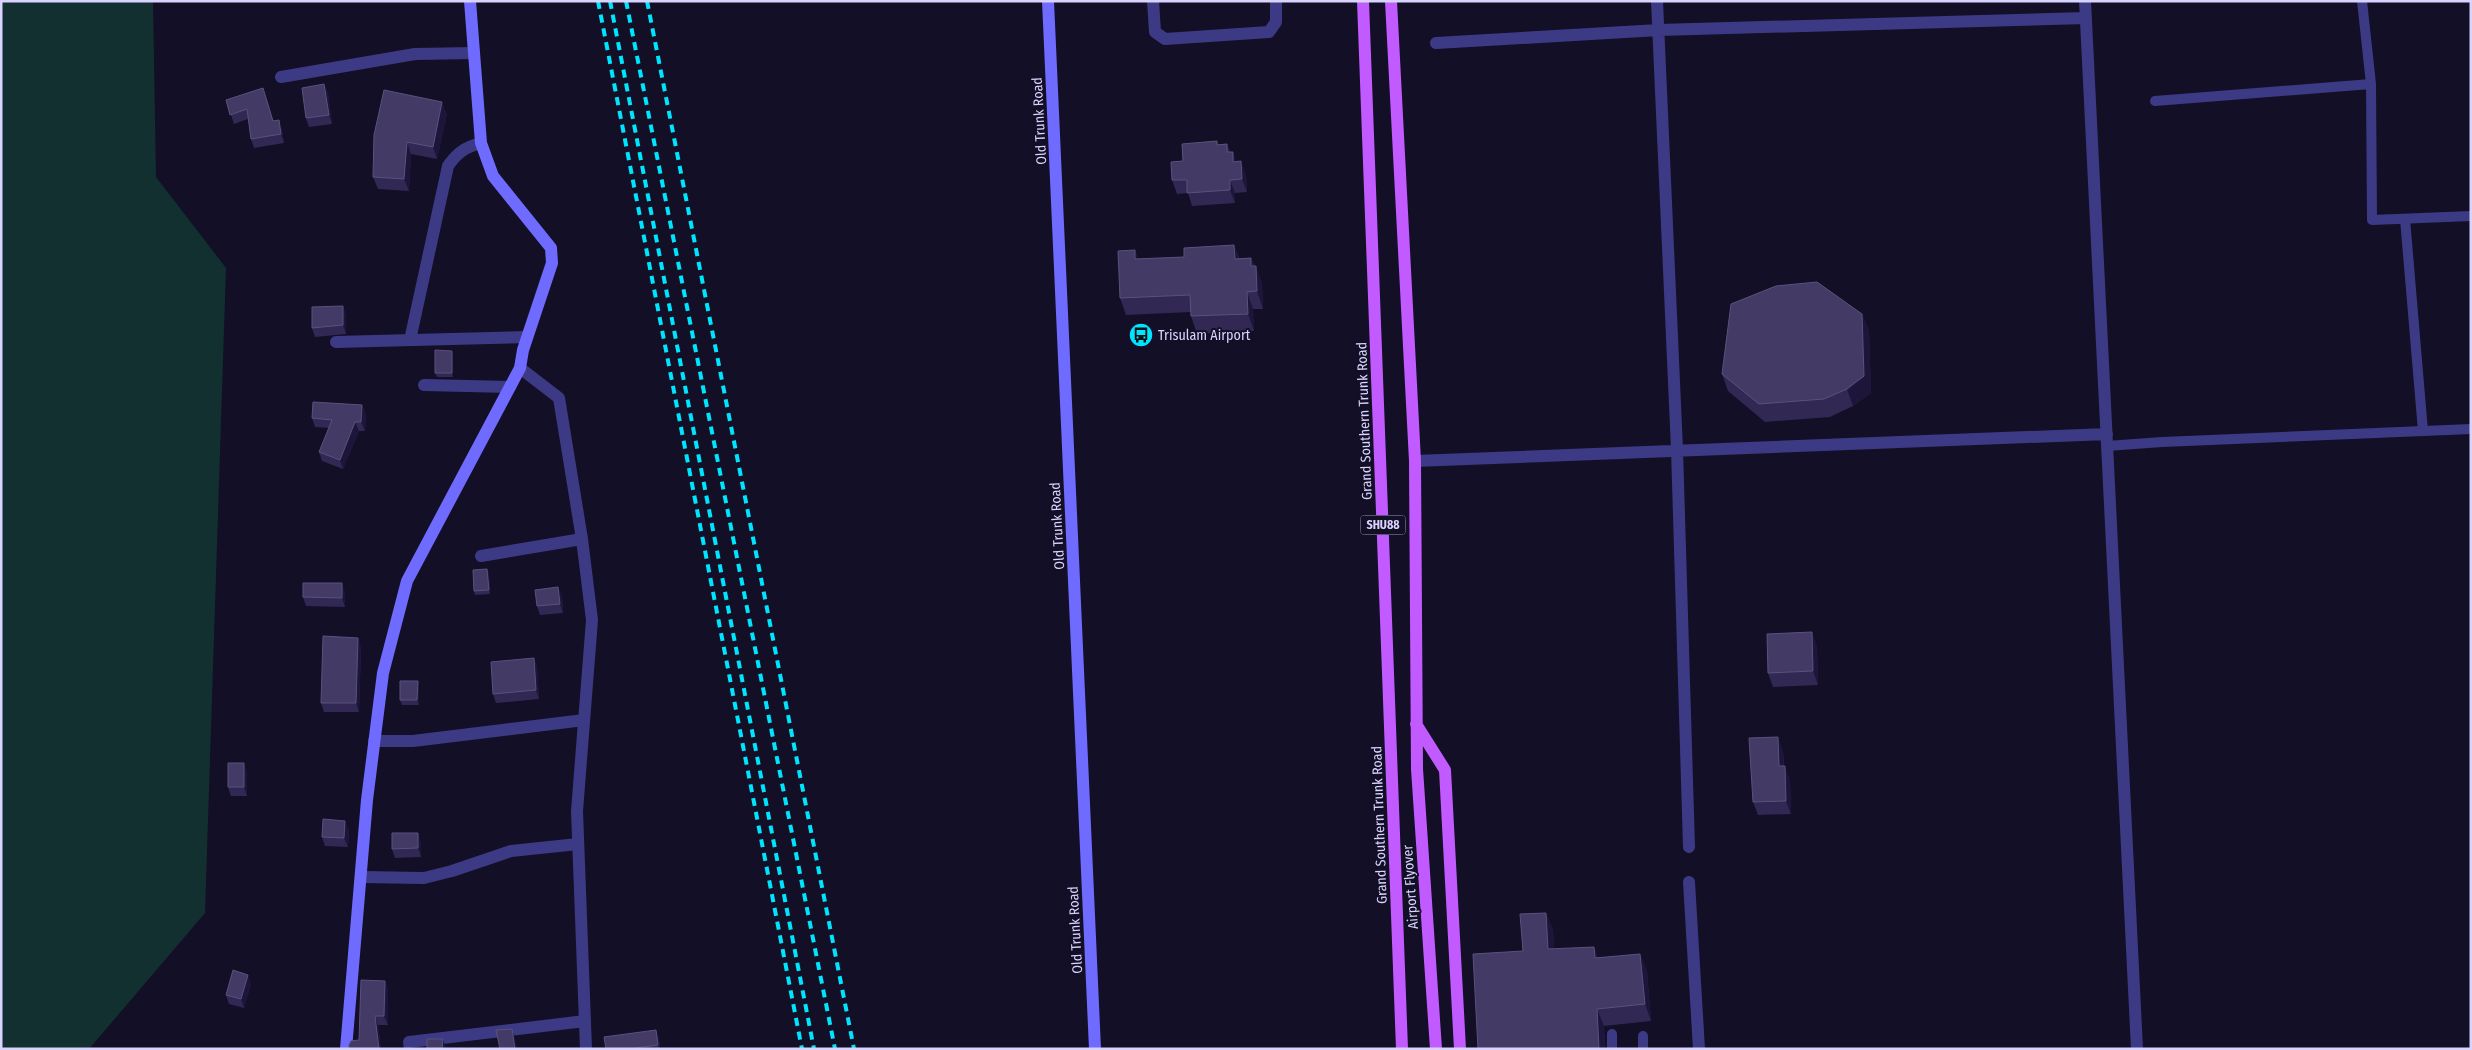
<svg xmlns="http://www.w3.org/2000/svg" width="2472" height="1050" viewBox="0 0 2472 1050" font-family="'Fira Sans Condensed',sans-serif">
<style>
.green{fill:#12302f}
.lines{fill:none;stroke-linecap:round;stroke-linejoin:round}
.lane{stroke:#3d3a85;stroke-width:10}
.street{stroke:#3d3a85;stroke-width:12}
.secondary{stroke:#6f6bff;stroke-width:12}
.primary{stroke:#c25bff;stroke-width:12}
.rail{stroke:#00e5ff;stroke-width:4;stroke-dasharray:8 6;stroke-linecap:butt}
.wall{fill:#312854}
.shaded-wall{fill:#1d163a}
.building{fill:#433a66;stroke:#5a527e}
.labels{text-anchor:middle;stroke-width:4;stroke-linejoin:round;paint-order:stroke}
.shield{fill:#130f26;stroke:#9e99be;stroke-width:1}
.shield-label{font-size:12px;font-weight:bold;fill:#d9d4ff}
.street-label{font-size:14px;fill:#d9d4ff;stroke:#130f26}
.poi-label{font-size:14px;fill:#d9d4ff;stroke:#130f26;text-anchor:start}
</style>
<rect width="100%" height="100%" fill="#130f26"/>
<path class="green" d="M 1,1 L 153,1 L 156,177 L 226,268 L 205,913 L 89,1049 L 1,1049 Z"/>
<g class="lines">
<path class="lane" d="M 2362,1 L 2371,84 L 2372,220 L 2471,216
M 2155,101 L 2371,84
M 2405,219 L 2423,431
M 2107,446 L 2162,442 L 2471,429
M 1612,1034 L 1612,1049
M 1643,1036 L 1643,1049"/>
<path class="street" d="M 1153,1 L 1155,32 L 1165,39 L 1269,32 L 1276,22 L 1276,1
M 1657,1 L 1677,449 L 1689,847
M 2085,1 L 2137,1049
M 1436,43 L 1659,30 L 2086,18
M 281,77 L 415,54 L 474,53
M 410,340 L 448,166 C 457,153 465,147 481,143
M 336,342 L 527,337
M 520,368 L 559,398 L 582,539 L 592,620 L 577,811 L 586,1049
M 424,385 L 510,387
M 1415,461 L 2107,434
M 481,556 L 582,539
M 374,741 L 413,741 L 584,720
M 361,877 L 424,878 L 452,871 L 511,851 L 578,844
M 1689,882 L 1699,1049
M 410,1049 L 409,1042 L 585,1021"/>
<path class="secondary" d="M 1048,1 L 1095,1049
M 346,1049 L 367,800 L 383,673 L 407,581 L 520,368 L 523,350 L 552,263 L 551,248 L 493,176 L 481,143 L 470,1"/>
<path class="primary" d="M 1363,1 L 1402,1049
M 1391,1 L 1415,461 L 1417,769 L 1436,1049
M 1416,724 L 1445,770 L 1460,1049"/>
<path class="rail" d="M 598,1 L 802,1049
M 610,1 L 814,1049
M 626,1 L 835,1049
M 647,1 L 854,1049"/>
</g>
<path class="wall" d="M 324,84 L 328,93 L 332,124 L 309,127 L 306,118 Z
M 266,97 L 273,121 L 282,129 L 284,143 L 254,148 L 251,139 L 248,119 L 234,124 L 226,100 Z
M 447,114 L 437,159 L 411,154 L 409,191 L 378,189 L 373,177 L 374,135 Z
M 1217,141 L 1218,144 L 1227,144 L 1230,152 L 1233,152 L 1236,162 L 1246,174 L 1247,192 L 1235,193 L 1235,203 L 1192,206 L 1188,193 L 1177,194 L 1172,180 L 1183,161 Z
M 1234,245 L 1239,258 L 1251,258 L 1262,283 L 1263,309 L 1253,309 L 1254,331 L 1197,334 L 1191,316 L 1191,312 L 1126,315 L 1120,298 L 1135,250 L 1138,259 L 1184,257 Z
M 343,306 L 346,316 L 346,334 L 315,337 L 312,328 Z
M 1862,314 L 1869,331 L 1871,393 L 1853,406 L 1830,417 L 1765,422 L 1728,391 L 1722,374 Z
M 453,355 L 453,377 L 437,377 L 435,373 Z
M 362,405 L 366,414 L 365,431 L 359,431 L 343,469 L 322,461 L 319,452 L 329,428 L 315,427 L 312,418 Z
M 487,569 L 489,573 L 490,594 L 475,595 L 474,591 Z
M 345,592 L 345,607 L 306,606 L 303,597 Z
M 562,596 L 563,613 L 540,615 L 537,606 Z
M 1817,646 L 1818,685 L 1773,687 L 1768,673 Z
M 361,647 L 359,712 L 324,712 L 321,703 Z
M 534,658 L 537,667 L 539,699 L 496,703 L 493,694 Z
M 418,681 L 419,686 L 419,705 L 402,705 L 400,700 Z
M 1783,751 L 1784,766 L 1790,780 L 1791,814 L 1758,815 L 1753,802 Z
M 247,772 L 247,796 L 231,796 L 228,787 Z
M 349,830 L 348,847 L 325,846 L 322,837 Z
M 421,842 L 421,857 L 395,858 L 392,849 Z
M 1546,913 L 1553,930 L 1554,949 L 1594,947 L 1598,958 L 1640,954 L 1647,971 L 1651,1021 L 1604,1026 L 1605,1049 L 1478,1049 L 1523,951 Z
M 385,981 L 388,990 L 388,1025 L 378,1025 L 381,1049 L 359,1040 Z
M 251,984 L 244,1008 L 229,1004 L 226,995 Z
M 656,1030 L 659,1039 L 660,1049 L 606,1049 Z"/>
<path class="shaded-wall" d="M 324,84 L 328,93 L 332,124 L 329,115 Z
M 442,102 L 447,114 L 437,159 L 433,147 Z
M 279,120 L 282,129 L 284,143 L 281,134 Z
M 407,142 L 411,154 L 409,191 L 404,179 Z
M 1233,152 L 1237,165 L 1233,162 Z
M 1241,161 L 1246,174 L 1247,192 L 1242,179 Z
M 1230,180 L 1235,193 L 1235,203 L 1230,190 Z
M 1234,245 L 1240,263 L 1235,259 Z
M 1135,250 L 1141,268 L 1135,259 Z
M 1251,258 L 1256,272 L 1256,266 L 1262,283 L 1263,309 L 1257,291 L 1251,266 Z
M 1247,292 L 1253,309 L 1254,331 L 1248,314 Z
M 343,306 L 346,316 L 346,334 L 343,325 Z
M 1862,314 L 1869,331 L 1871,393 L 1853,406 L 1847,389 Z
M 452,351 L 453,355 L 453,377 L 452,373 Z
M 362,405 L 366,414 L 365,431 L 361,422 Z
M 355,422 L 359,431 L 343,469 L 340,460 Z
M 487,569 L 489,573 L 490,594 L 489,590 Z
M 342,583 L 345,592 L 345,607 L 342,598 Z
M 558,587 L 562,596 L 563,613 L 560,604 Z
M 1812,632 L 1817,646 L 1818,685 L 1813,671 Z
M 358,638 L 361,647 L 359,712 L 356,703 Z
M 534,658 L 537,667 L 539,699 L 536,690 Z
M 418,681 L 419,686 L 419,705 L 417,700 Z
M 1778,737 L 1783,751 L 1784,780 L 1779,766 Z
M 244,763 L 247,772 L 247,796 L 244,787 Z
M 1785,766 L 1790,780 L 1791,814 L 1786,801 Z
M 345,821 L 349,830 L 348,847 L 344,838 Z
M 418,833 L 421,842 L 421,857 L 418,848 Z
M 1546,913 L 1553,930 L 1555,967 L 1548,949 Z
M 1594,947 L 1600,964 L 1595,958 Z
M 1640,954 L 1647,971 L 1651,1021 L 1645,1004 Z
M 248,975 L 251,984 L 244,1008 L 241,999 Z
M 385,981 L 388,990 L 388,1025 L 384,1016 Z
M 1597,1009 L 1604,1026 L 1605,1049 L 1599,1049 Z
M 375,1016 L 378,1025 L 381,1049 L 379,1049 Z
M 512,1029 L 515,1038 L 517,1049 L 515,1049 Z
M 656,1030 L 659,1039 L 660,1049 L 659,1049 L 658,1045 Z
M 443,1039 L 446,1048 L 446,1049 L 442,1049 Z"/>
<path class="building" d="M 324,84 L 329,115 L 306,118 L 302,88 Z
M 263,88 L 273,121 L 279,120 L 281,134 L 251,139 L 247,109 L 230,115 L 226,100 Z
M 384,90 L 442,102 L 433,147 L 407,142 L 404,179 L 373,177 L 374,135 Z
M 1217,141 L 1217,145 L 1227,144 L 1227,152 L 1233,152 L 1233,162 L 1241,161 L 1242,179 L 1230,180 L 1230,190 L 1187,193 L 1187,180 L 1172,180 L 1171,162 L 1183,161 L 1182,144 Z
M 1234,245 L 1235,259 L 1251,258 L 1251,266 L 1256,266 L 1257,291 L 1247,292 L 1248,314 L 1191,316 L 1190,295 L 1120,298 L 1118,251 L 1135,250 L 1135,259 L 1184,257 L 1184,248 Z
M 1817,282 L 1862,314 L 1864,376 L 1847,389 L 1824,399 L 1759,404 L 1722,374 L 1731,304 L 1776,286 Z
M 343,306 L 343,325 L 312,328 L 312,307 Z
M 435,350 L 452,351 L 452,373 L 435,373 Z
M 313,402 L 362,405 L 361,422 L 355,422 L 340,460 L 319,452 L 332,420 L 312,418 Z
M 487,569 L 489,590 L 474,591 L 473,570 Z
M 303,583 L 342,583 L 342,598 L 303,597 Z
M 558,587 L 560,604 L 537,606 L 535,590 Z
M 1812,632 L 1813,671 L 1768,673 L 1767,634 Z
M 323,636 L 358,638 L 356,703 L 321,703 Z
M 534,658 L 536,690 L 493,694 L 491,662 Z
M 400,681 L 418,681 L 417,700 L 400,700 Z
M 1778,737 L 1779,766 L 1785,766 L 1786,801 L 1753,802 L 1749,738 Z
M 228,763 L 244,763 L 244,787 L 228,787 Z
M 323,819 L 345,821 L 344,838 L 322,837 Z
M 392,833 L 418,833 L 418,848 L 392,849 Z
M 1546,913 L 1548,949 L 1594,947 L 1595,958 L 1640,954 L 1645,1004 L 1597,1009 L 1599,1049 L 1478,1049 L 1473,954 L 1523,951 L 1520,914 Z
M 233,970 L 248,975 L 241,999 L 226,995 Z
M 361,980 L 385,981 L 384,1016 L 375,1016 L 379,1049 L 349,1049 L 349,1045 L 351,1041 L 359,1040 Z
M 512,1029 L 515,1049 L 500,1049 L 496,1030 Z
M 656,1030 L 658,1045 L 629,1049 L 606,1049 L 604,1037 Z
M 427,1039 L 443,1039 L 442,1049 L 427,1049 Z"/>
<defs>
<g id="bus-disc" transform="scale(1.25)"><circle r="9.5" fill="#00e5ff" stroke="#130f26"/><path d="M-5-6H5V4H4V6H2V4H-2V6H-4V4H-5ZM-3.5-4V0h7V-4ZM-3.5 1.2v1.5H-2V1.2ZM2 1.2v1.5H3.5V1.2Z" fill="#111"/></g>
</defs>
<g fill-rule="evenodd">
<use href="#bus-disc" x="1141" y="335"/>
</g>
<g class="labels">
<rect class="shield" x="1360.5" y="515.5" width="45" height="19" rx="4"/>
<g class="shield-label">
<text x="1383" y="529">SHU88</text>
</g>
<g class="street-label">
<text transform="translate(1039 121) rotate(-93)" y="5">Old Trunk Road</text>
<text transform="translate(1364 421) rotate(-92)" y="5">Grand Southern Trunk Road</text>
<text transform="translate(1057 526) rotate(-93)" y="5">Old Trunk Road</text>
<text transform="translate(1379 825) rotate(-92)" y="5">Grand Southern Trunk Road</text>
<text transform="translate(1410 887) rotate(-94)" y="5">Airport Flyover</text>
<text transform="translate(1075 930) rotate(-93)" y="5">Old Trunk Road</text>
</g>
<g class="poi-label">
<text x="1158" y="340">Trisulam Airport</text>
</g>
</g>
<rect width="2472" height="1050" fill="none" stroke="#d9d4ff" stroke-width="5"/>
</svg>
